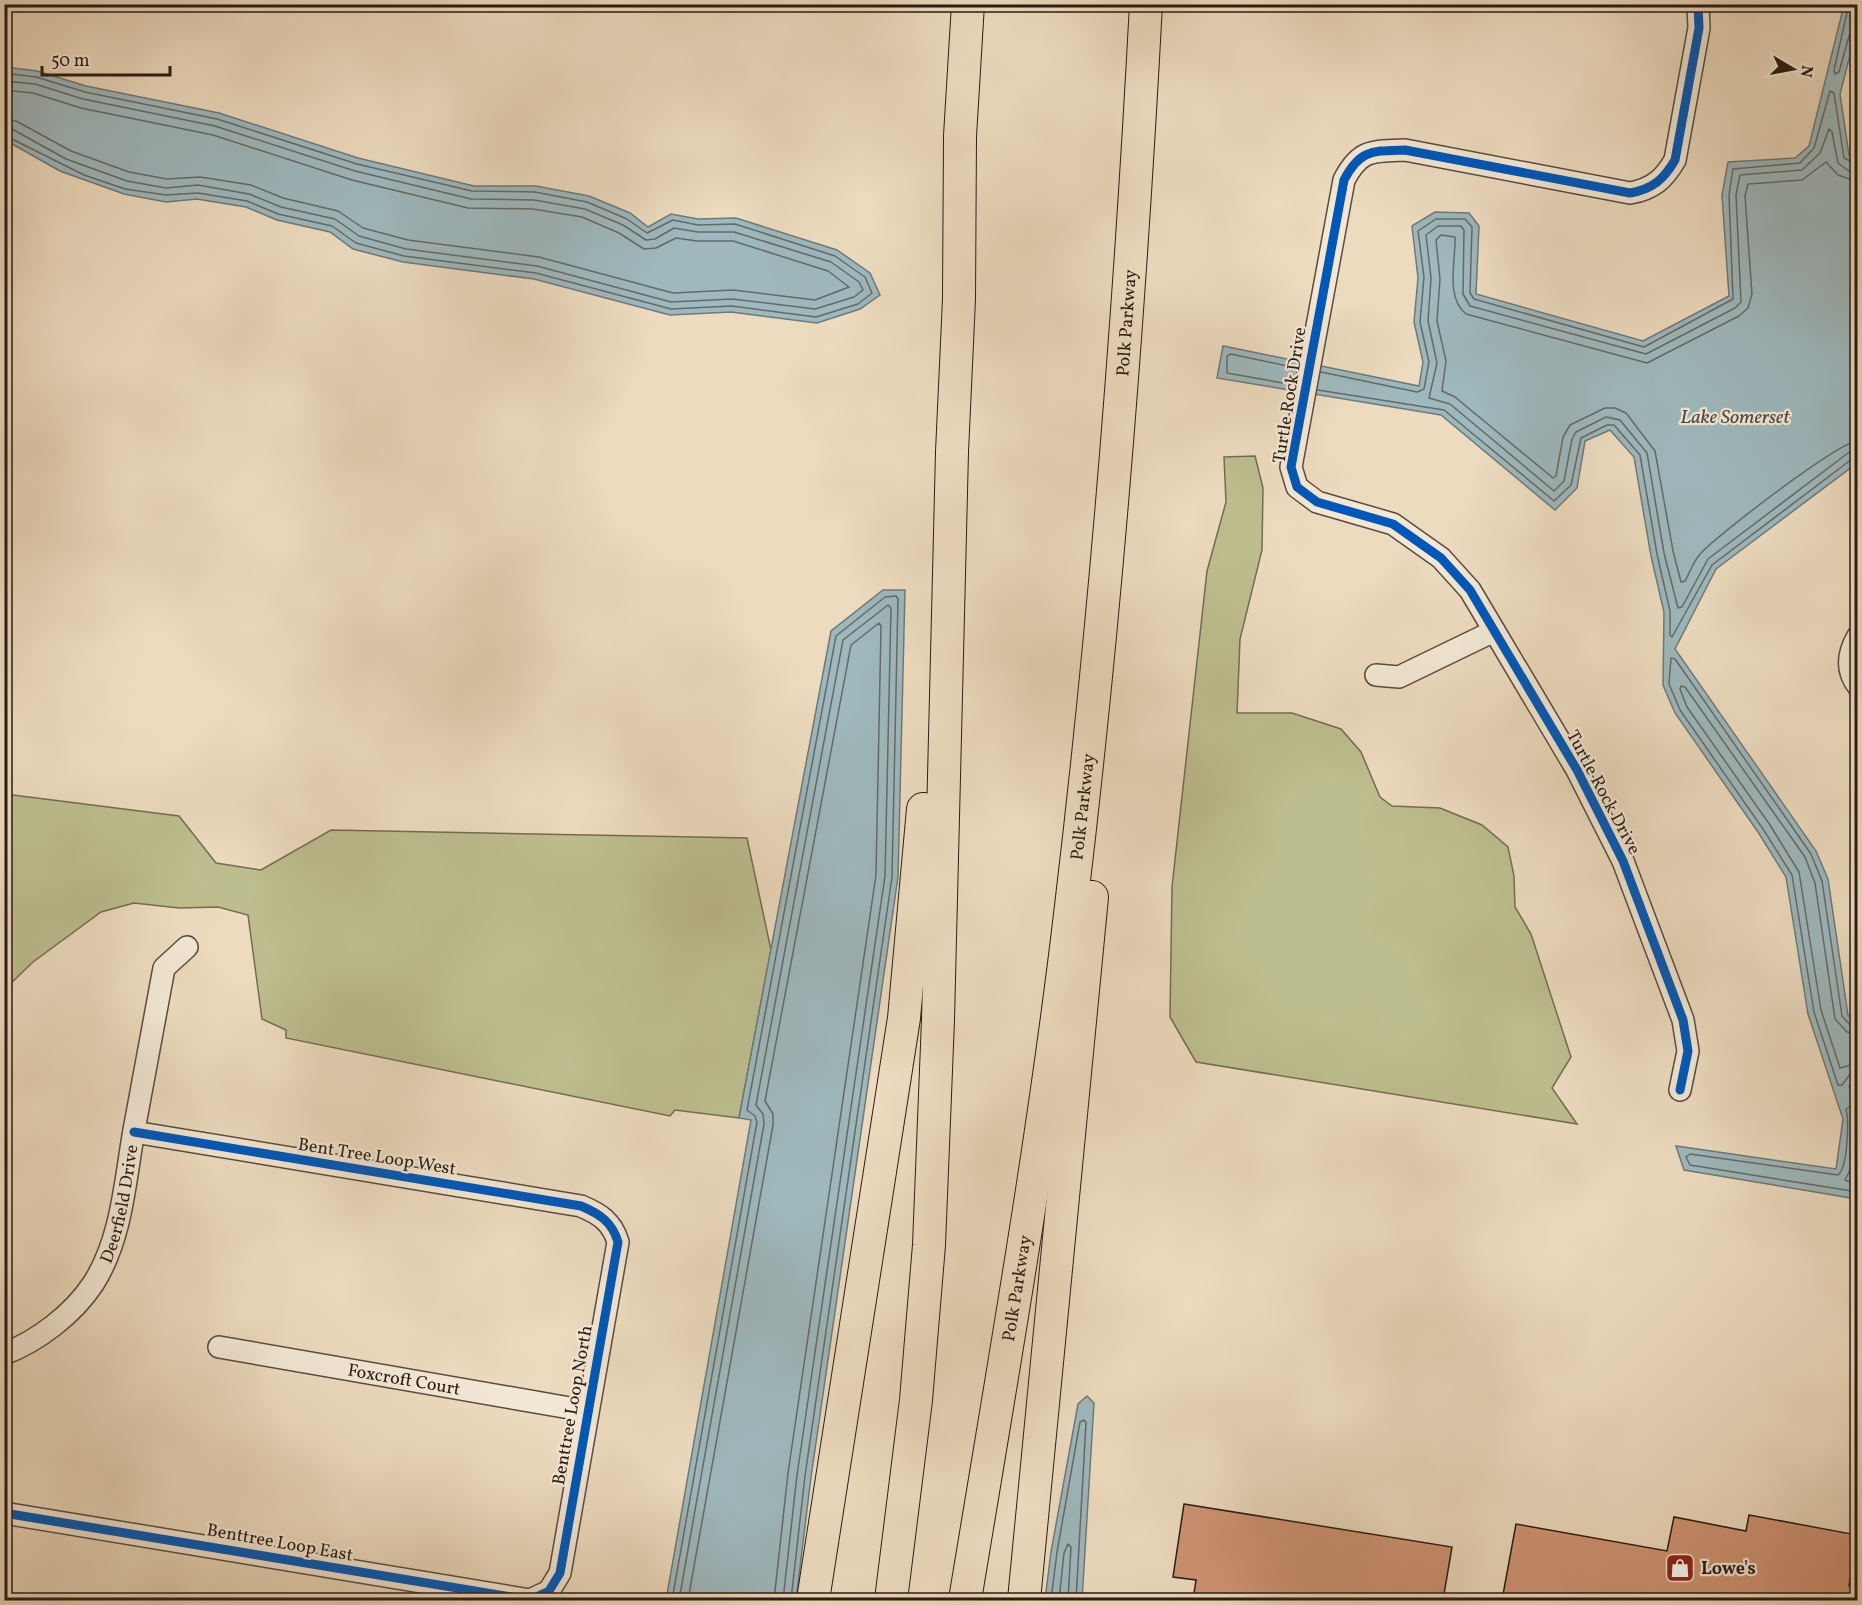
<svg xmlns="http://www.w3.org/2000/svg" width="1862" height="1605" viewBox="0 0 1862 1605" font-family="Vollkorn,serif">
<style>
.green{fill:#bdbe8f;stroke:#736c52;stroke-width:1.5}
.water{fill:#9eb8bd;stroke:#6f7979;stroke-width:1.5}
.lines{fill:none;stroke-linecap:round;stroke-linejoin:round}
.shore{stroke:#646a68;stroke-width:1.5}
.building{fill:#cf9475;stroke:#291b14;stroke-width:1.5}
.minor-casing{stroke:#5a4b3f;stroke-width:24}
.highway-casing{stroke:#291b14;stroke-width:34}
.minor{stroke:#f3e8d5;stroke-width:21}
.highway{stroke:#eddbbf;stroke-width:32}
.cycleway-casing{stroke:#f3e8d5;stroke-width:13}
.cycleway{stroke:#0057b8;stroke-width:9}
.labels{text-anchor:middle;stroke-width:4.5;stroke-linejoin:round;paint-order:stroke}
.street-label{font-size:18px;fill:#291b14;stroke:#f3e8d5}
.poi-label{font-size:18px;font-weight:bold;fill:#291b14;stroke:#f3e8d5;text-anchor:start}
.water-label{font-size:20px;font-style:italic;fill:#4c4a47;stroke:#f3e8d5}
</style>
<rect width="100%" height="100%" fill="#eddbbf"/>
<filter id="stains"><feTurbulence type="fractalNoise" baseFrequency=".00333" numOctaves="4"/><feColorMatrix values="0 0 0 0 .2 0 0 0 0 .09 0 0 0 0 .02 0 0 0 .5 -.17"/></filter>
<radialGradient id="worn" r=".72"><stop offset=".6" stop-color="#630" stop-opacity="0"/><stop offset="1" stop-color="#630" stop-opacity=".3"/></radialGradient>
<path class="green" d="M 1255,456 L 1263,488 L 1262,550 L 1240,639 L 1237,713 L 1292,713 L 1341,729 L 1361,752 L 1380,797 L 1392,806 L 1440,808 L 1482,825 L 1508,847 L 1514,876 L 1515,907 L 1531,934 L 1571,1057 L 1552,1088 L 1577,1124 L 1196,1062 L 1170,1017 L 1172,887 L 1207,571 L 1226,502 L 1224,457 Z
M 5,794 L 179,816 L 216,863 L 261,870 L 331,830 L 747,838 L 771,950 L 739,1118 L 675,1110 L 670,1116 L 286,1038 L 286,1030 L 262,1019 L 248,915 L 218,907 L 179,908 L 134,903 L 101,912 L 33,962 L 5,989 Z"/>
<path class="water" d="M 1844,5 L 1857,5 L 1857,28 L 1840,94 L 1849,155 L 1858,160 L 1857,463 L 1716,569 L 1675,649 L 1816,851 L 1828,879 L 1848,1015 L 1857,1023 L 1857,1074 L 1849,1086 L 1857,1110 L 1857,1199 L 1684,1170 L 1676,1146 L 1836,1169 L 1843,1119 L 1808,1014 L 1786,877 L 1758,832 L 1675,713 L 1663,685 L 1664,612 L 1651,556 L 1634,457 L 1610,430 L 1585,441 L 1577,488 L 1555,510 L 1441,415 L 1217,378 L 1223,346 L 1419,386 L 1423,362 L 1414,322 L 1418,278 L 1412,226 L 1435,212 L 1469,213 L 1479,226 L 1476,294 L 1643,341 L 1729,296 L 1722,195 L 1728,162 L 1795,158 L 1809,146 Z
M 5,67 L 37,71 L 86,86 L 219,113 L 358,158 L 474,186 L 536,186 L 589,196 L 630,213 L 648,227 L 671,214 L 698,219 L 736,218 L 837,250 L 870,273 L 880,295 L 860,309 L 817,323 L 731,312 L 670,315 L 534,279 L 403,262 L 353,249 L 330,232 L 277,220 L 246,207 L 197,199 L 166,202 L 124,194 L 60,171 L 5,140 Z
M 883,590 L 905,590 L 898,877 L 811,1477 L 796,1600 L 666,1600 L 751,1120 L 739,1118 L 831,631 Z
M 1087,1396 L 1094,1403 L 1082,1600 L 1045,1600 L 1051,1552 L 1078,1404 Z"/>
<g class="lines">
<path class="shore" d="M 1849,4 L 1834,70 L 1835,74 L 1839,72 L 1849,36 L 1858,32
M 4,73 L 36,77 L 85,92 L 217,119 L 357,164 L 472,191 L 535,192 L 587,202 L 627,219 L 647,233 L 673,220 L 698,225 L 735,224 L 835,256 L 865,277 L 872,293 L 858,304 L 816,317 L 732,306 L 671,309 L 536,273 L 404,256 L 356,243 L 332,226 L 278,214 L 247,201 L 198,193 L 166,195 L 125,189 L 84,175 L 4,135
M 4,81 L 35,84 L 83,99 L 215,126 L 355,171 L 471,199 L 534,200 L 585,209 L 623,225 L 646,240 L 655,239 L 674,228 L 698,232 L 734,232 L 831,262 L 859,282 L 863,290 L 854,297 L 815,309 L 732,299 L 671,302 L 537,266 L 406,249 L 359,236 L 335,219 L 281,207 L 249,194 L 198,185 L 166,188 L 127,181 L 66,159 L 12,129 L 4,128
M 4,90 L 33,93 L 81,108 L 213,135 L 352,180 L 468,208 L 533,209 L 582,217 L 619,233 L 644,249 L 656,248 L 676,238 L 697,241 L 733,241 L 828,271 L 849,287 L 815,300 L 733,290 L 673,293 L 539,257 L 408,240 L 363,228 L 338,211 L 283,198 L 251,185 L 200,177 L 167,179 L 129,172 L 71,151 L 16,121 L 4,119
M 1858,172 L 1849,171 L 1838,163 L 1832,132 L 1829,129 L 1820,153 L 1802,170 L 1740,175 L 1736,195 L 1741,302 L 1735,308 L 1646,354 L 1470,306 L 1463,294 L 1464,230 L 1461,226 L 1438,226 L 1426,235 L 1431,278 L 1428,321 L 1437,363 L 1429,398 L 1450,404 L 1554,491 L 1564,481 L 1572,439 L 1576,432 L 1606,417 L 1620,420 L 1647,453 L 1664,553 L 1678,608 L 1682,607 L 1708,559 L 1848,453 L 1858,450
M 1858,182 L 1838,175 L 1826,162 L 1802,180 L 1748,184 L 1745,196 L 1752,294 L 1748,308 L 1739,316 L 1647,363 L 1466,314 C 1445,298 1456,260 1455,237 L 1441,235 L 1436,240 L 1440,279 L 1437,321 L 1446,361 L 1442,391 L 1455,397 L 1553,478 L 1556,476 L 1563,437 L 1570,425 L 1605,408 L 1615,408 L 1626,413 L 1655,451 L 1673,551 L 1681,582 L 1685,581 C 1690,572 1694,560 1701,553 C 1719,534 1838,442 1858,441
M 1321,372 L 1417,392 L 1424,389 L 1429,362 L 1420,322 L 1424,277 L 1418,231 L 1436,219 L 1465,219 L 1472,227 L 1470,293 L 1474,299 L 1644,347 L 1733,299 L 1729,195 L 1733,169 L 1800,163 L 1814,148 L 1830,91 L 1834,93 L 1844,158 L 1858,165
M 1294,385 L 1227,373 L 1227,356 L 1231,354 L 1297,368
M 1318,390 L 1444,410 L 1554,501 L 1571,485 L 1581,438 L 1607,425 L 1614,425 L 1640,455 L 1657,554 L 1670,611 L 1670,635 L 1672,637 L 1712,565 L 1852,459 L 1858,458
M 1858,1028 L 1851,1026 L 1842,1016 L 1822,881 L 1811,854 L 1675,659 L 1671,658 L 1669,684 L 1680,710 L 1763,829 L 1792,875 L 1814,1012 L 1838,1085 L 1842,1085 L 1851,1073 L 1858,1071
M 1858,1035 L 1847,1032 L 1835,1019 L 1815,883 L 1805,857 L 1685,687 L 1681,686 L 1680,689 L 1687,707 L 1770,825 L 1799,872 L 1821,1010 L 1840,1068 L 1858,1063
M 1858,1109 L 1849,1107 L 1846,1109 C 1849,1121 1848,1167 1838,1175 L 1690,1154 L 1686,1157 L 1690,1165 L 1858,1192
M 1858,1117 L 1850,1170 L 1845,1180 L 1858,1185
M 672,1600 L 757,1122 L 755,1116 L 747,1110 L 836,636 L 885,597 L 896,596 L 898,599 L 892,877 L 805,1476 L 791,1600
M 679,1600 L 764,1124 L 763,1114 L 756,1105 L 843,640 L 888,605 L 891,608 L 885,876 L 797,1475 L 783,1600
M 688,1600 L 773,1125 L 773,1114 L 765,1101 L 851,645 L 879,623 L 881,626 L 876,875 L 788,1473 L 774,1600
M 1051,1600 L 1057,1552 L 1080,1422 L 1084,1420 L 1086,1423 L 1076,1600
M 1059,1600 L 1064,1553 L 1068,1544 L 1071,1547 L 1068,1600"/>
</g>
<path class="building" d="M 1184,1504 L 1452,1547 L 1443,1600 L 1193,1600 L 1196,1580 L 1173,1577 Z
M 1749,1515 L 1857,1535 L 1849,1586 L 1858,1587 L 1858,1600 L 1502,1600 L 1516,1524 L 1667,1551 L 1674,1517 L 1746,1531 Z"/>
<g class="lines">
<g class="minor-casing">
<g id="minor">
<path d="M 1858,636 C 1848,653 1845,669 1858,686"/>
<path d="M 1376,675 L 1399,677 L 1494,631"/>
<path d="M 1680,1090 L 1688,1051 L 1683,1020 L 1623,861 L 1577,770 L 1470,590 L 1441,558 L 1393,524 L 1317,502 L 1297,487 L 1291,467 L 1344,180 C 1360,149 1373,151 1405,150 L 1630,193 C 1653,189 1664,179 1675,160 L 1699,28 L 1698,4"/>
<path id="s1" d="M 219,1347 L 587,1411"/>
<path id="s2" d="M 4,1354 C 38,1341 73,1314 93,1284 C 122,1239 125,1181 134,1130 C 144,1076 154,1022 164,968 L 187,947"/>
<path d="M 4,1513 L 530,1600 L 549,1591 L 560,1573 L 618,1242 C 612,1222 600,1214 581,1206 L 134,1132"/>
</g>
</g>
<g class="highway-casing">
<g id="highway">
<path d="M 813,1600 L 904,1018 L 923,809"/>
<path d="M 891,1600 L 916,1400 L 929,1245 L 938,1020 L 952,452 L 959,299 L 960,136 L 968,4"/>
<path id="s3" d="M 965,1600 C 1003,1369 1044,1138 1071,906 C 1107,606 1130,306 1146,4"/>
<path d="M 1024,1600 L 1092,897"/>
</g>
</g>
<use href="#minor" class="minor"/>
<use href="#highway" class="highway"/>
<g class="cycleway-casing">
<path id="cycleway" d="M 1680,1090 L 1688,1051 L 1683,1020 L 1623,861 L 1577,770 L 1470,590 L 1441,558 L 1393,524 L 1317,502 L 1297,487 L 1291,467 L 1344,180 C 1360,149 1373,151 1405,150 L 1630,193 C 1653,189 1664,179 1675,160 L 1699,28 L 1698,4
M 4,1513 L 530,1600 L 549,1591 L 560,1573 L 618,1242 C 612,1222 600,1214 581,1206 L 134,1132"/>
</g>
<use href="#cycleway" class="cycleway"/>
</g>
<defs>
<g id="shop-square" transform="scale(1.5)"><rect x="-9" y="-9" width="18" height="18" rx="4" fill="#8f2418" stroke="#f3e8d5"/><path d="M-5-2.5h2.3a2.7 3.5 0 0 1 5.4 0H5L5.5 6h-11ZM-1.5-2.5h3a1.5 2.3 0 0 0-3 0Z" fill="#fff"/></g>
</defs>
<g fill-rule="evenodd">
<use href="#shop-square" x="1680" y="1568"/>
</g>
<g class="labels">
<g class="street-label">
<text dy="6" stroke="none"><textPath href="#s3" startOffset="1288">Polk Parkway</textPath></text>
<text transform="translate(1289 395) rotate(-81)" y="6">Turtle Rock Drive</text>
<text transform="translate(1604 792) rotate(62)" y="6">Turtle Rock Drive</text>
<text dy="6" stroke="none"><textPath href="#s3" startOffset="802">Polk Parkway</textPath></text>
<text transform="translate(377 1156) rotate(9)" y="6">Bent Tree Loop West</text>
<text dy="6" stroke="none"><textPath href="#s2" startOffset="200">Deerfield Drive</textPath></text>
<text dy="6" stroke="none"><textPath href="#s3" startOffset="316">Polk Parkway</textPath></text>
<text dy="6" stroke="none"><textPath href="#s1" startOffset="188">Foxcroft Court</textPath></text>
<text transform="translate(572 1405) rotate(-80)" y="6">Benttree Loop North</text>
<text transform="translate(280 1542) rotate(10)" y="6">Benttree Loop East</text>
</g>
<g class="poi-label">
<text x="1701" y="1574">Lowe's</text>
</g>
<g class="water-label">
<text x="1735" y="423">Lake Somerset</text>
</g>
</g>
<rect width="1862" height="1605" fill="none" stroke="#eddbbf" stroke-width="24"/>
<rect x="6" y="6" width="1850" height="1593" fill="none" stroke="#291b14" stroke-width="3"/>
<rect x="12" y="12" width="1838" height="1581" fill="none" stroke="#291b14" stroke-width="1.5"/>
<g transform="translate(1793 69) rotate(100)" stroke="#f3e8d5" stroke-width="4.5" paint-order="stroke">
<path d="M0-4.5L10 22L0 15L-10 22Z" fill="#291b14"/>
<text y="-9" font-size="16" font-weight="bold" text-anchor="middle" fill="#291b14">N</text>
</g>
<path d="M42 66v9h128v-9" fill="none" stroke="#291b14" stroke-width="3"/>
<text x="51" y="66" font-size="18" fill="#291b14" stroke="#f3e8d5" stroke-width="4.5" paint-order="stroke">50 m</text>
<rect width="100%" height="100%" filter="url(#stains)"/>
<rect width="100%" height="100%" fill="url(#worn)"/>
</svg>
